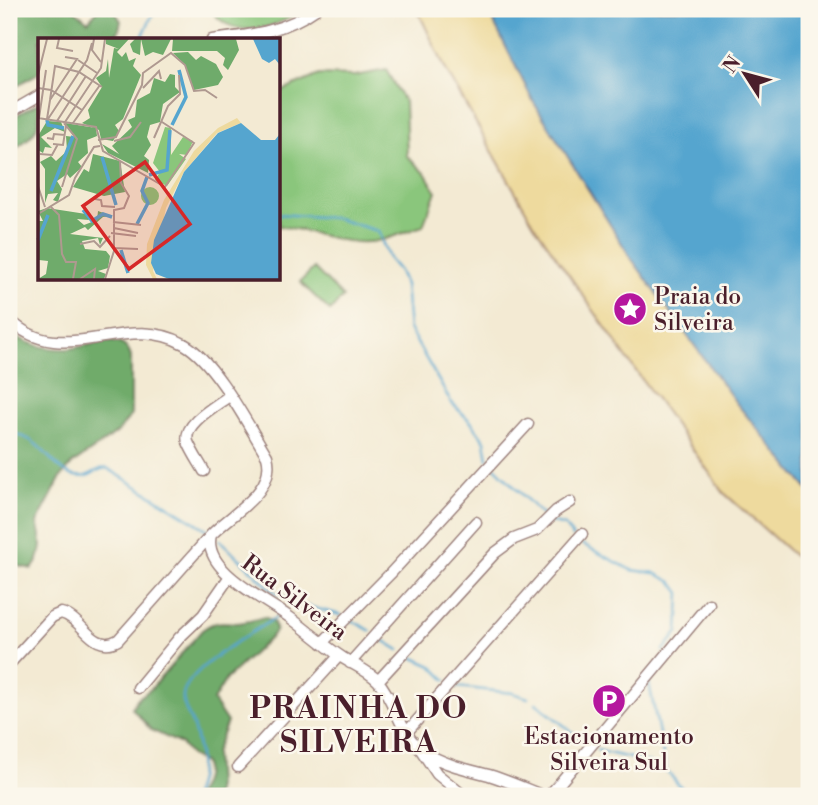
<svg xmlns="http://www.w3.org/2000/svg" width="818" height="805" viewBox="0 0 818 805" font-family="'Libre Bodoni',serif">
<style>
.green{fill:#8ac67b;stroke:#6a7253;stroke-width:2}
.forest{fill:#6fab6b;stroke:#5c654b;stroke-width:2}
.sand{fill:#eeda9e;stroke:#9c7c64;stroke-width:2}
.water{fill:#55a5cf;stroke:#50627d;stroke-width:2}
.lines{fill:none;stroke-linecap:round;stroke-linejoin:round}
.stream{stroke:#55a5cf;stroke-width:2.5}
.minor-casing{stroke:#9e847f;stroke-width:13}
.minor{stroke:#fff;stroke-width:10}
.labels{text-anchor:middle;stroke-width:5;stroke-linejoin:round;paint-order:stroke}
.poi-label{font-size:23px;fill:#4a1f2b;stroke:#fbf7ec;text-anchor:start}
.street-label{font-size:23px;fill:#4a1f2b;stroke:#fbf7ec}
.district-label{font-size:30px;font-weight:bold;letter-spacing:2px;fill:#4a1f2b;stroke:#fbf7ec}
.inset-river{fill:none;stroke:#55a5cf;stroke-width:3.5}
.inset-road{fill:none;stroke:#af9990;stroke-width:2}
.view{fill:#d62828;fill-opacity:0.15;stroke:#d62828;stroke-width:3.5}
.inset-edge{fill:none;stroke:#4a1f2b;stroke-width:3.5}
</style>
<rect width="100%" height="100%" fill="#fbf7ec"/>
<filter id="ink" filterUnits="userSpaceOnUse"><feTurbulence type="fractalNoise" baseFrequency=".0143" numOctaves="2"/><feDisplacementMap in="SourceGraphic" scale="14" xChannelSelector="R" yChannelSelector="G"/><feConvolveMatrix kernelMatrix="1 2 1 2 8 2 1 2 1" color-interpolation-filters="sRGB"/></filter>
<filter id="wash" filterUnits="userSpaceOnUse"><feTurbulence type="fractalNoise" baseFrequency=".00686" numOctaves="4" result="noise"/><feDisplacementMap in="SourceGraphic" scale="28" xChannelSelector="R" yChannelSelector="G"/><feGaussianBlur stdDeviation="1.57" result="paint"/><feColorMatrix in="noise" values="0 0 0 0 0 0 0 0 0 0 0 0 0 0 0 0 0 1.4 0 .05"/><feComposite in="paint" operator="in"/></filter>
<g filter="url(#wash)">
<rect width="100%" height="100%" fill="#f3ead3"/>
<path class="green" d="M 210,9 L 305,9 C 275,28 235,43 210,9 Z
M 386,70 L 405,103 L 407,156 L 425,173 L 436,191 L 423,226 C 409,230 395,237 381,240 C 350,249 310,229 278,226 L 278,93 L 319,75 L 354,76 Z
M 314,268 L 343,297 L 330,311 L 300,282 Z"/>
<path class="forest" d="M 9,9 L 73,9 L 88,21 L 99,9 L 113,9 L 121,21 L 118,33 L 100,40 L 40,40 L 40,72 L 9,90 Z
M 40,102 C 40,134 33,135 9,153 L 9,119 Z
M 9,331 C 25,345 44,349 66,349 C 86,349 123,328 131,357 L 131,415 L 118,432 L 71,465 L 61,477 L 37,523 C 42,539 44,555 32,569 L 9,564 Z
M 265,617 L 274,623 L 276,630 L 269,639 L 226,679 L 213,701 L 227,722 L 215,753 L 217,786 L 215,796 L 196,796 C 202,786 207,775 204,763 L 191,756 L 181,744 L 151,730 L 132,708 L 137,699 L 151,689 L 202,630 C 215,620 221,622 236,623 C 245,623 256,619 265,617 Z"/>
<path class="sand" d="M 417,9 L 488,10 L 533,101 L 631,258 L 737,404 L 809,491 L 809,569 L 724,493 L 628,360 L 535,226 L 447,72 Z"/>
<path class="water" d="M 487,9 L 809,9 L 809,491 L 737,404 L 631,258 L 533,101 Z"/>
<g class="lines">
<path class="stream" d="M 141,40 L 155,9
M 278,214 L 334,218 L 378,231 L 389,259 L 399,271 L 405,285 L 409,329 L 451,402 L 472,423 L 485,441 L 488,459
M 9,432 C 16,434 24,436 30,440 C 48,450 61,481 86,476 C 94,474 98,468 107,468 L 208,530
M 495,467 L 544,517
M 550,522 L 565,526 L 573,537
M 220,540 L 274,592 L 290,600
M 582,544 L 631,570 L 655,573 L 672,582 L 680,593 L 678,632 L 663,651
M 299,604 L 341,615
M 351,620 L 371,631
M 378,637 L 399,650
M 407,655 L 432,666 L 446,680
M 649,683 L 666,769
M 457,687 L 513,693 L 528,698
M 536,703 L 586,743
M 597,750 C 619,757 645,758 664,770 C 672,774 676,784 683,789 C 703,805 751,788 773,782 L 803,796
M 193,796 C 203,772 200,748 192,723 C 189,716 183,706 183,698 C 181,671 257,630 278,616"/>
</g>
</g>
<g filter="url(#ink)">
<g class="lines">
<g class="minor-casing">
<path id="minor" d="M 212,40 C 250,35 284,32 316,9
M 9,113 L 40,95
M 9,319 C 62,372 124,310 184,344 C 215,361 248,425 267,456 C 277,491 232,513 211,535 C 201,571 269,601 292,619 C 309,632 325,646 343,658 C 354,665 369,671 378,681 C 397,703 399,735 424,752 C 445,765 466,769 489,775 C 508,781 526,789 544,796
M 204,471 C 199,462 192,452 188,442 C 182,424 216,406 229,396
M 322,643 L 390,574 L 528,424
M 11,662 L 52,617 L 61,613 C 83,618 92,654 118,640 L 211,535
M 350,663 L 476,522
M 378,681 L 495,553 L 514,539 L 537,530 L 556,511 L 570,502
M 138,688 L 180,637 L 203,615 L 230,576
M 406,733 L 582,534
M 421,750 L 437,774 L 464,796
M 238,767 L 339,656
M 549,796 L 709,604"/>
</g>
<use href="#minor" class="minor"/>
</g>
</g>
<defs>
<g id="sight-disc" transform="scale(1.75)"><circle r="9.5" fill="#b5179e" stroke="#fbf7ec"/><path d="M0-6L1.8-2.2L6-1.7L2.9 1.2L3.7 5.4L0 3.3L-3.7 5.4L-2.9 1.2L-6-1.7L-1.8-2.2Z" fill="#fff"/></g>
<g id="parking-disc" transform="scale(1.75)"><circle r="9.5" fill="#b5179e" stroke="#fbf7ec"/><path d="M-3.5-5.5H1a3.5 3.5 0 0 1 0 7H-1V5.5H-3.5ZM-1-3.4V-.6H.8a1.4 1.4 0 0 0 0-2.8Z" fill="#fff"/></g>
</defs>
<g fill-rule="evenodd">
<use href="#sight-disc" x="630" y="309"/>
<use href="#parking-disc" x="609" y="701"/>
</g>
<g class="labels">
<g class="poi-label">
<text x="654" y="304">Praia do<tspan x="654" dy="26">Silveira</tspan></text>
<text x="609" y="744" text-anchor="middle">Estacionamento<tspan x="609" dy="26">Silveira Sul</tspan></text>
</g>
<g class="street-label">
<text transform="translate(295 597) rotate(37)" y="8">Rua Silveira</text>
</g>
<g class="district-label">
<text x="359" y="718">PRAINHA DO<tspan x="359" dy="34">SILVEIRA</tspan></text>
</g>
</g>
<g transform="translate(38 38)">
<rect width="242" height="242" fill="#f3ead3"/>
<path d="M 127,89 L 133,90 L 133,117 L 145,99 L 155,103 L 149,117 L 141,116 L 148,121 L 129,148 L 117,142 L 122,134 L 115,125 ZM103 158a9 9 0 1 1 18 0a9 9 0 1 1-18 0Z" fill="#8ac67b"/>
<path d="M 68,1 L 91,1 L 79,14 L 84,19 L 88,14 L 91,23 L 98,20 L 95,28 L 103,37 L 85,81 L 77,87 L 81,93 L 75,103 L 63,101 L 61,92 L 44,85 L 52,80 L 50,72 L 64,49 L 58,40 L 68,33 L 70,21 L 71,40 L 76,10 L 81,11 L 68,6 ZM 97,1 L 133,1 L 125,17 L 115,14 L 107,18 L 103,1 L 102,17 L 95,14 L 92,6 ZM 135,1 L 198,1 L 201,12 L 190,32 L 185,27 L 187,20 L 179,13 L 134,13 ZM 150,14 L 158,22 L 163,18 L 178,26 L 185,39 L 180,47 L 156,52 L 147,27 L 135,15 ZM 132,36 L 137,37 L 137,49 L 142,54 L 125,66 L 122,84 L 112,87 L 109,99 L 113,107 L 106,118 L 111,122 L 110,135 L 70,115 L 64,106 L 81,116 L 74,108 L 94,89 L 90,82 L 97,79 L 99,62 L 112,55 L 116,40 L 127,44 ZM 9,83 L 23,84 L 27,94 L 17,90 L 3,99 L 14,110 L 7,109 L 5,115 L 0,112 L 0,98 ZM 27,85 L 58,90 L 59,98 L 49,102 L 50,115 L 40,124 L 44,129 L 32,140 L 29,136 L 19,143 L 24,151 L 20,164 L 15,162 L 20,155 L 10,156 L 7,165 L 7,131 L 2,124 L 13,118 L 18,123 L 29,113 L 28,98 L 36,99 ZM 55,116 L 82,123 L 87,154 L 66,158 L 35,149 L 46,131 L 51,134 ZM 9,170 L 48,176 L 51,182 L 39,181 L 46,187 L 59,182 L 60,173 L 74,178 L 65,179 L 50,192 L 47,189 L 32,196 L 65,200 L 62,207 L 60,200 L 44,203 L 47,211 L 68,213 L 72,218 L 70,230 L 60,233 L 68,236 L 66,241 L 0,241 L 8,236 L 10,223 L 1,222 L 0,227 L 0,183 L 5,183 L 0,173 Z" fill="#6fab6b"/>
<path d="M 199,80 L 203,85 L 179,95 L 146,134 L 128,170 L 115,233 L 119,241 L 115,241 L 108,227 L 109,206 L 126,162 L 156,113 L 180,90 Z" fill="#eeda9e"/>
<path d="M 215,1 L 241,1 L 241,26 L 237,21 L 231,25 L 224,21 ZM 203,85 L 223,102 L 237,102 L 241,97 L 241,241 L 131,241 L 118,236 L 113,225 L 116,202 L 146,134 L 180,95 Z" fill="#55a5cf"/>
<path class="inset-river" d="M 9,82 L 10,87 L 26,90M 134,87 L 148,59 L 141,32M 64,119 L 78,167M 111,137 L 129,132 L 132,92M 13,153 L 35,98M 45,172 L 54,183 L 65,176 L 74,179M 99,186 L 110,165 L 104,153 L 109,139M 0,202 L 10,177M 83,212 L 90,235"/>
<path class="inset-road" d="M 21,1 L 19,10 L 35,13M 56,1 L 54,12 L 63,24M 40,22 L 59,35M 0,37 L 9,1M 0,50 L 13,52 L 44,72M 105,50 L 121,33 L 123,41M 12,62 L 17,28 L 41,34 L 64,49M 0,80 L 58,89 L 65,113 L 127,149 L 156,105 L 124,84M 1,80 L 8,32M 9,81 L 12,62 L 39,21 L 27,19M 10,81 L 49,22 L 54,5M 19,83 L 48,38M 27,84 L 63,30 L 67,1M 35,85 L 62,47M 9,100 L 15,101 L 16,96 L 27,97M 116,100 L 130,68 L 142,56 L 141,37M 60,102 L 78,99 L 104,47 L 105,35 L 133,15 L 147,27 L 156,53 L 167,52 L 179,60M 76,103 L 92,99 L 103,84M 15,106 L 25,107 L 28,88M 2,116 L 14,117 L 20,106M 0,148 L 7,169M 24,149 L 39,101 L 26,85M 57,161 L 63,162 L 64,168 L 77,169M 12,168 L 21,177 L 24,216 L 28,224 L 38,224 L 35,241M 0,176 L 31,157 L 37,140 L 56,109 L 62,108M 75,184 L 103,187M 76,190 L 100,195M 73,195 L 98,198M 42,206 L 56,203 L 62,209 L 72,198M 76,210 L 100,211M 42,241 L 57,231 L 56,241M 67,241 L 76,213 L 76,172 L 86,170 L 91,158 L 83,145 L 82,123"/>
<path class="view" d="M 107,124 L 152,186 L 91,231 L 45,168 Z"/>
<rect width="242" height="242" class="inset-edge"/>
</g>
<rect width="818" height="805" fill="none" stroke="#fbf7ec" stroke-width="35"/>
<g transform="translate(745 74) rotate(306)" stroke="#fbf7ec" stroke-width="5" paint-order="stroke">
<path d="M0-5L12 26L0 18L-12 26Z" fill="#4a1f2b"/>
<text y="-10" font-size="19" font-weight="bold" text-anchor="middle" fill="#4a1f2b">N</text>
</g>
</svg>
